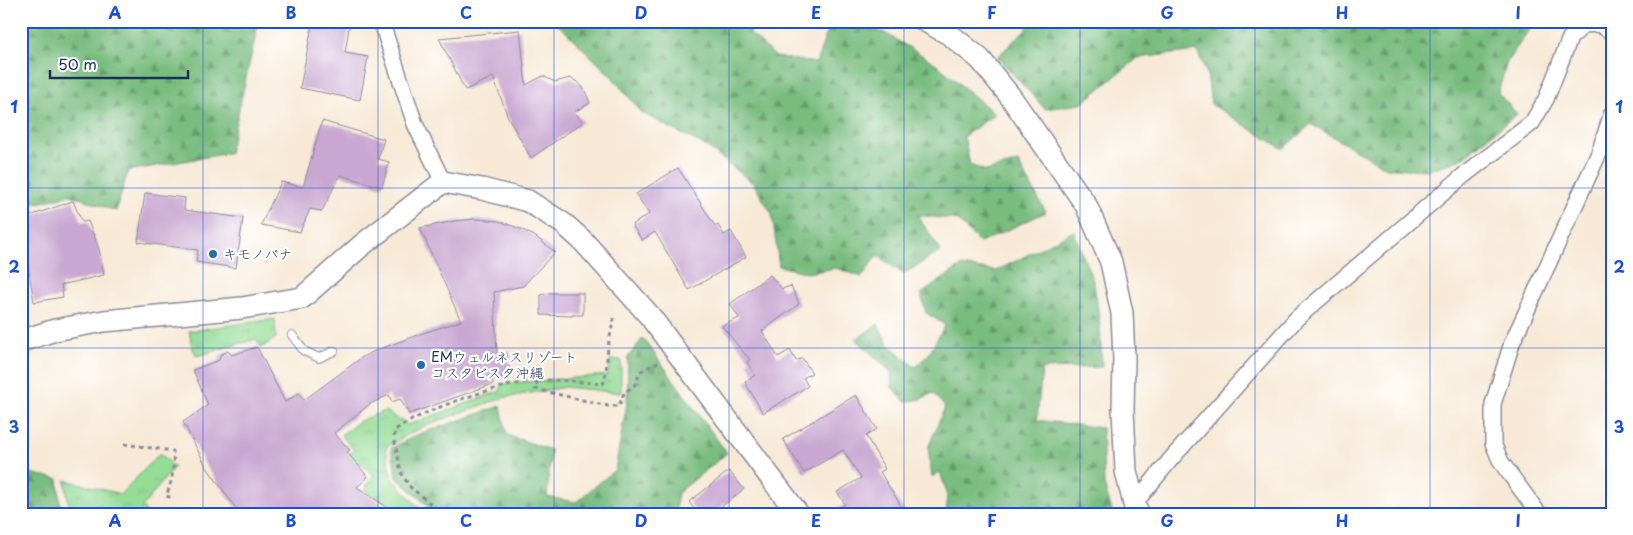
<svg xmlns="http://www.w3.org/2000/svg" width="1633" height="535" viewBox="0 0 1633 535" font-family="'Playpen Sans','Klee One',sans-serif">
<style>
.grass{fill:url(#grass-tufts);stroke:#58867a}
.forest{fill:url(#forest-firs);stroke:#4a766e}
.building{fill:#c9a7d2}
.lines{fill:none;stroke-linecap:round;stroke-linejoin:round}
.lane-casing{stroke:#898c9a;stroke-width:10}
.street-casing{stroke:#898c9a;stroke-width:18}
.secondary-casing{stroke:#898c9a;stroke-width:24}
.path{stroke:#898c9a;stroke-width:3;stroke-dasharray:4 4;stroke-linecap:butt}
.lane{stroke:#fff;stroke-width:8}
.street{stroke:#fff;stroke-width:15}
.secondary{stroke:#fff;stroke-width:21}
.grid{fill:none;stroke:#1d4ed8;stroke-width:1;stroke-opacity:0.55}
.poi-dot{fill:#1f6fb2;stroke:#fff;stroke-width:2}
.labels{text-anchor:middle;stroke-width:4.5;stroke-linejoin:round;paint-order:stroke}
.poi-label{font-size:14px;fill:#1b2f5e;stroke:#fff;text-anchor:start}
.neatline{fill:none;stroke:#1d4ed8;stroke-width:2}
.grid-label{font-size:16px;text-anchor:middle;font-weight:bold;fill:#1d4ed8}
</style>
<defs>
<pattern id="grass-tufts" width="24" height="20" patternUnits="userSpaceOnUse" patternTransform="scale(1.25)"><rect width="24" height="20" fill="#95dc95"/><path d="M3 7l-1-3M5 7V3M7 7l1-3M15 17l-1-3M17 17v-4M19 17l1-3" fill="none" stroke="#80bd83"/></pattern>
<pattern id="forest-firs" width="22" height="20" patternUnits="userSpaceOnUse" patternTransform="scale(1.25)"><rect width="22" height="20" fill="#78bc7e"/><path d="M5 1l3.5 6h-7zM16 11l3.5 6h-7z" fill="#62996a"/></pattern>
</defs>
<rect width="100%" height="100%" fill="#fff"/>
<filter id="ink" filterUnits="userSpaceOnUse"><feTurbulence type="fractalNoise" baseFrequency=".02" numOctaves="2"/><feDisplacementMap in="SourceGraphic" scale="10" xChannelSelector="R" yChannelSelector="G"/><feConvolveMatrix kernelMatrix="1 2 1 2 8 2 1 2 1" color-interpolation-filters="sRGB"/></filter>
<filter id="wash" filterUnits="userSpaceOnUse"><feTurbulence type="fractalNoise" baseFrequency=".0096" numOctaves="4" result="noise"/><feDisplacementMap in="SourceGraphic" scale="20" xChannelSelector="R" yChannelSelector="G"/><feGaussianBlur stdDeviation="1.12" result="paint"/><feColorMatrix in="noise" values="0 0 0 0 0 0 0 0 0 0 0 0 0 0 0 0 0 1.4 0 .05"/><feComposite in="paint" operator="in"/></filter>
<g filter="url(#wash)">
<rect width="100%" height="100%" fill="#f7e9d6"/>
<path class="grass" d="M 275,319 L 276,338 L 261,348 L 256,339 L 197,356 L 192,347 L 189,331 Z
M 610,360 L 621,360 L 621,393 L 565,387 L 502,398 L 424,426 L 386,447 L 391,477 L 422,511 L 422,514 L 406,514 L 364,490 L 374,475 L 359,462 L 343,472 L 338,465 L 354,450 L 341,435 L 360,421 L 385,411 L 408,425 L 500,391 L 502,384 L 608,375 Z
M 160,453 L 174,467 L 142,507 L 148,514 L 70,514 L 65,480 L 121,494 Z"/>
<path class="forest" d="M 21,21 L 259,21 L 229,153 L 128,171 L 116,211 L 70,195 L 21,207 Z
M 552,21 L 751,21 L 750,33 L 776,57 L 816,63 L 831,21 L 839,21 L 885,33 L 935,63 L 995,114 L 964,136 L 970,165 L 986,171 L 1018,162 L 1046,212 L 980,243 L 957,220 L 917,215 L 941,251 L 903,274 L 877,255 L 862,277 L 836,268 L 808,273 L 779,266 L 772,214 L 753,183 L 707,147 L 642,113 L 613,78 L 562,28 Z
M 1034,21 L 1535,21 L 1507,62 L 1498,93 L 1517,114 L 1460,160 L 1427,170 L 1387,168 L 1311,124 L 1283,149 L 1211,104 L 1207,74 L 1197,51 L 1138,58 L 1081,104 L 1045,109 L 997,57 Z
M 1074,231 L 1094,284 L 1100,323 L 1102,367 L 1042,369 L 1037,420 L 1102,428 L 1104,484 L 1113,514 L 948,514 L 946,511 L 948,496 L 940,472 L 932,477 L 928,448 L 945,407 L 933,393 L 921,399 L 905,402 L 892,387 L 891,372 L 856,339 L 878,324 L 888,344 L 915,367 L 928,355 L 945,325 L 926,313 L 921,294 L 961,266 L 996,271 Z
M 643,338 L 727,453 L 678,493 L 675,514 L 428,514 L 427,505 L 397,478 L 391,448 L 419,434 L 501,406 L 507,435 L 551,450 L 547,497 L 576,502 L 615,470 L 627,403 L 628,357 Z
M 21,471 L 58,479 L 61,514 L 21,514 Z"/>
<g id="blocks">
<path class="building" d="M 313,21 L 350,21 L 345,53 L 368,57 L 360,100 L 300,88 Z
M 520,30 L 526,85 L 543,76 L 555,82 L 570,78 L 579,83 L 584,89 L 590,103 L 574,112 L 583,122 L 531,158 L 508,117 L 493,77 L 465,90 L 439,38 Z
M 322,121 L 384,139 L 378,159 L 389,162 L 382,187 L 340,175 L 322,211 L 310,209 L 300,232 L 261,225 L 281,182 L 303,187 Z
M 678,168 L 715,226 L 718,225 L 724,235 L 731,231 L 746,257 L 689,290 L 655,232 L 642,240 L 632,225 L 649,214 L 636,194 Z
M 145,193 L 185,198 L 184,210 L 243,218 L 236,268 L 196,262 L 198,250 L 138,242 Z
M 73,201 L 82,222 L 88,221 L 99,249 L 104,275 L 61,285 L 63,297 L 34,302 L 27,259 L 21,261 L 21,219 Z
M 475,219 L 499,221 L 521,229 L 536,237 L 555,252 L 523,286 L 494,292 L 497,354 L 507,353 L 511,376 L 492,379 L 493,384 L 409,414 L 400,399 L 392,402 L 389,395 L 370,404 L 334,433 L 350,450 L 347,452 L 368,477 L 357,487 L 397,514 L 240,514 L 206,466 L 183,422 L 208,405 L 193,370 L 219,360 L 220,355 L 228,351 L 232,355 L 257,347 L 285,402 L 299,393 L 304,400 L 364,356 L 377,350 L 426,332 L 461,321 L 420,228 L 455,221 Z
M 770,275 L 782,289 L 791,286 L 799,304 L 762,331 L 778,357 L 790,350 L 796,361 L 802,358 L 812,373 L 803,378 L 808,386 L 763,413 L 745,382 L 755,375 L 747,362 L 750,360 L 722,326 L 739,318 L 730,304 Z
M 548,293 L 583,293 L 583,315 L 572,315 L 572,316 L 541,315 L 541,295 Z
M 856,395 L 877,429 L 866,436 L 885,469 L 880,472 L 906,514 L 830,514 L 845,504 L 837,492 L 861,478 L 843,450 L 804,473 L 783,439 Z
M 729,471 L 744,489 L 712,514 L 698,514 L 689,502 Z"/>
</g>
</g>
<g filter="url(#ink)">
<use href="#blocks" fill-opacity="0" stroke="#898c9a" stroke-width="1"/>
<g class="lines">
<g class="lane-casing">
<path id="lane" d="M 292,335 L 304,351 L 319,358 L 334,351"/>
</g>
<g class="street-casing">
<path id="street" d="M 381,21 L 415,124 L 443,182
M 1132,510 L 1134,504 L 1171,459 L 1297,318 L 1463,176 L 1532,123 L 1546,99 L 1570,38 L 1584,25 L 1599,24 L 1612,32
M 1539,514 L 1501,462 L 1493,443 L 1493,404 L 1512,343 L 1599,153 L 1612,113"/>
</g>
<g class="secondary-casing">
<path id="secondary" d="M 925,21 L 949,34 L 980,59 L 1010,96 L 1086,205 L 1111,262 L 1122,313 L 1124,360 L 1123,410 L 1126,471 L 1134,504 L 1139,514
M 21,341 L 55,330 L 104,321 L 242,308 L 302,298 L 362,245 L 443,182 L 482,189 L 528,201 L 564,224 L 583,241 L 649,315 L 798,514"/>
</g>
<path class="path" d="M 537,381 L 535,389 L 608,406 L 619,406 L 624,393 L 634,386 L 641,371 L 661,361
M 124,444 L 173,451 C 174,467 173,480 166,496 L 173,498
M 443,514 L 409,486 L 401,472 L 394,438 L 395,430 C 427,408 498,384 537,381 C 558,379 581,382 603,384 L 606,373 L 608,346 L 614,318"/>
<use href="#lane" class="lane"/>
<use href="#street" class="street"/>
<use href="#secondary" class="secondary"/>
</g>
</g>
<path class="grid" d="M 203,21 L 203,514M 378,21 L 378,514M 554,21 L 554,514M 729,21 L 729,514M 904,21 L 904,514M 1080,21 L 1080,514M 1255,21 L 1255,514M 1430,21 L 1430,514M 21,188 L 1612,188M 21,348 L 1612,348"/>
<g class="poi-dot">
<circle cx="213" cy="254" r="5"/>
<circle cx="421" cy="365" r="5"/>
</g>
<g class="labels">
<g class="poi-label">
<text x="223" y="259">キモノバナ</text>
<text x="431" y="362">EMウェルネスリゾート<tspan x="431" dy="16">コスタビスタ沖縄</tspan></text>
</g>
</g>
<rect width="1633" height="535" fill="none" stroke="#fff" stroke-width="55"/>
<path d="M50 70v8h138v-8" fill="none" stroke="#1b2f5e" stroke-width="2.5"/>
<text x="58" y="70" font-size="15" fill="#1b2f5e" stroke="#ffffff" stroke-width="4" paint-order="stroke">50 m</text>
<rect x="28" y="28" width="1578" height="480" class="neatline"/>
<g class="grid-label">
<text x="115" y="19">A</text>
<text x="291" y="19">B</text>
<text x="466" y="19">C</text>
<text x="641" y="19">D</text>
<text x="816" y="19">E</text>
<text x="992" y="19">F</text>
<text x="1167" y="19">G</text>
<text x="1342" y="19">H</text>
<text x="1518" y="19">I</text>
<text x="14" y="113">1</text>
<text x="1619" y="113">1</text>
<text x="14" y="273">2</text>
<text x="1619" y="273">2</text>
<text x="14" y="433">3</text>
<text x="1619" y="433">3</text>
<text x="115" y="527">A</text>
<text x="291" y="527">B</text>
<text x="466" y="527">C</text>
<text x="641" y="527">D</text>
<text x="816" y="527">E</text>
<text x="992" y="527">F</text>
<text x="1167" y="527">G</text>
<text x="1342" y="527">H</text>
<text x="1518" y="527">I</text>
</g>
</svg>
